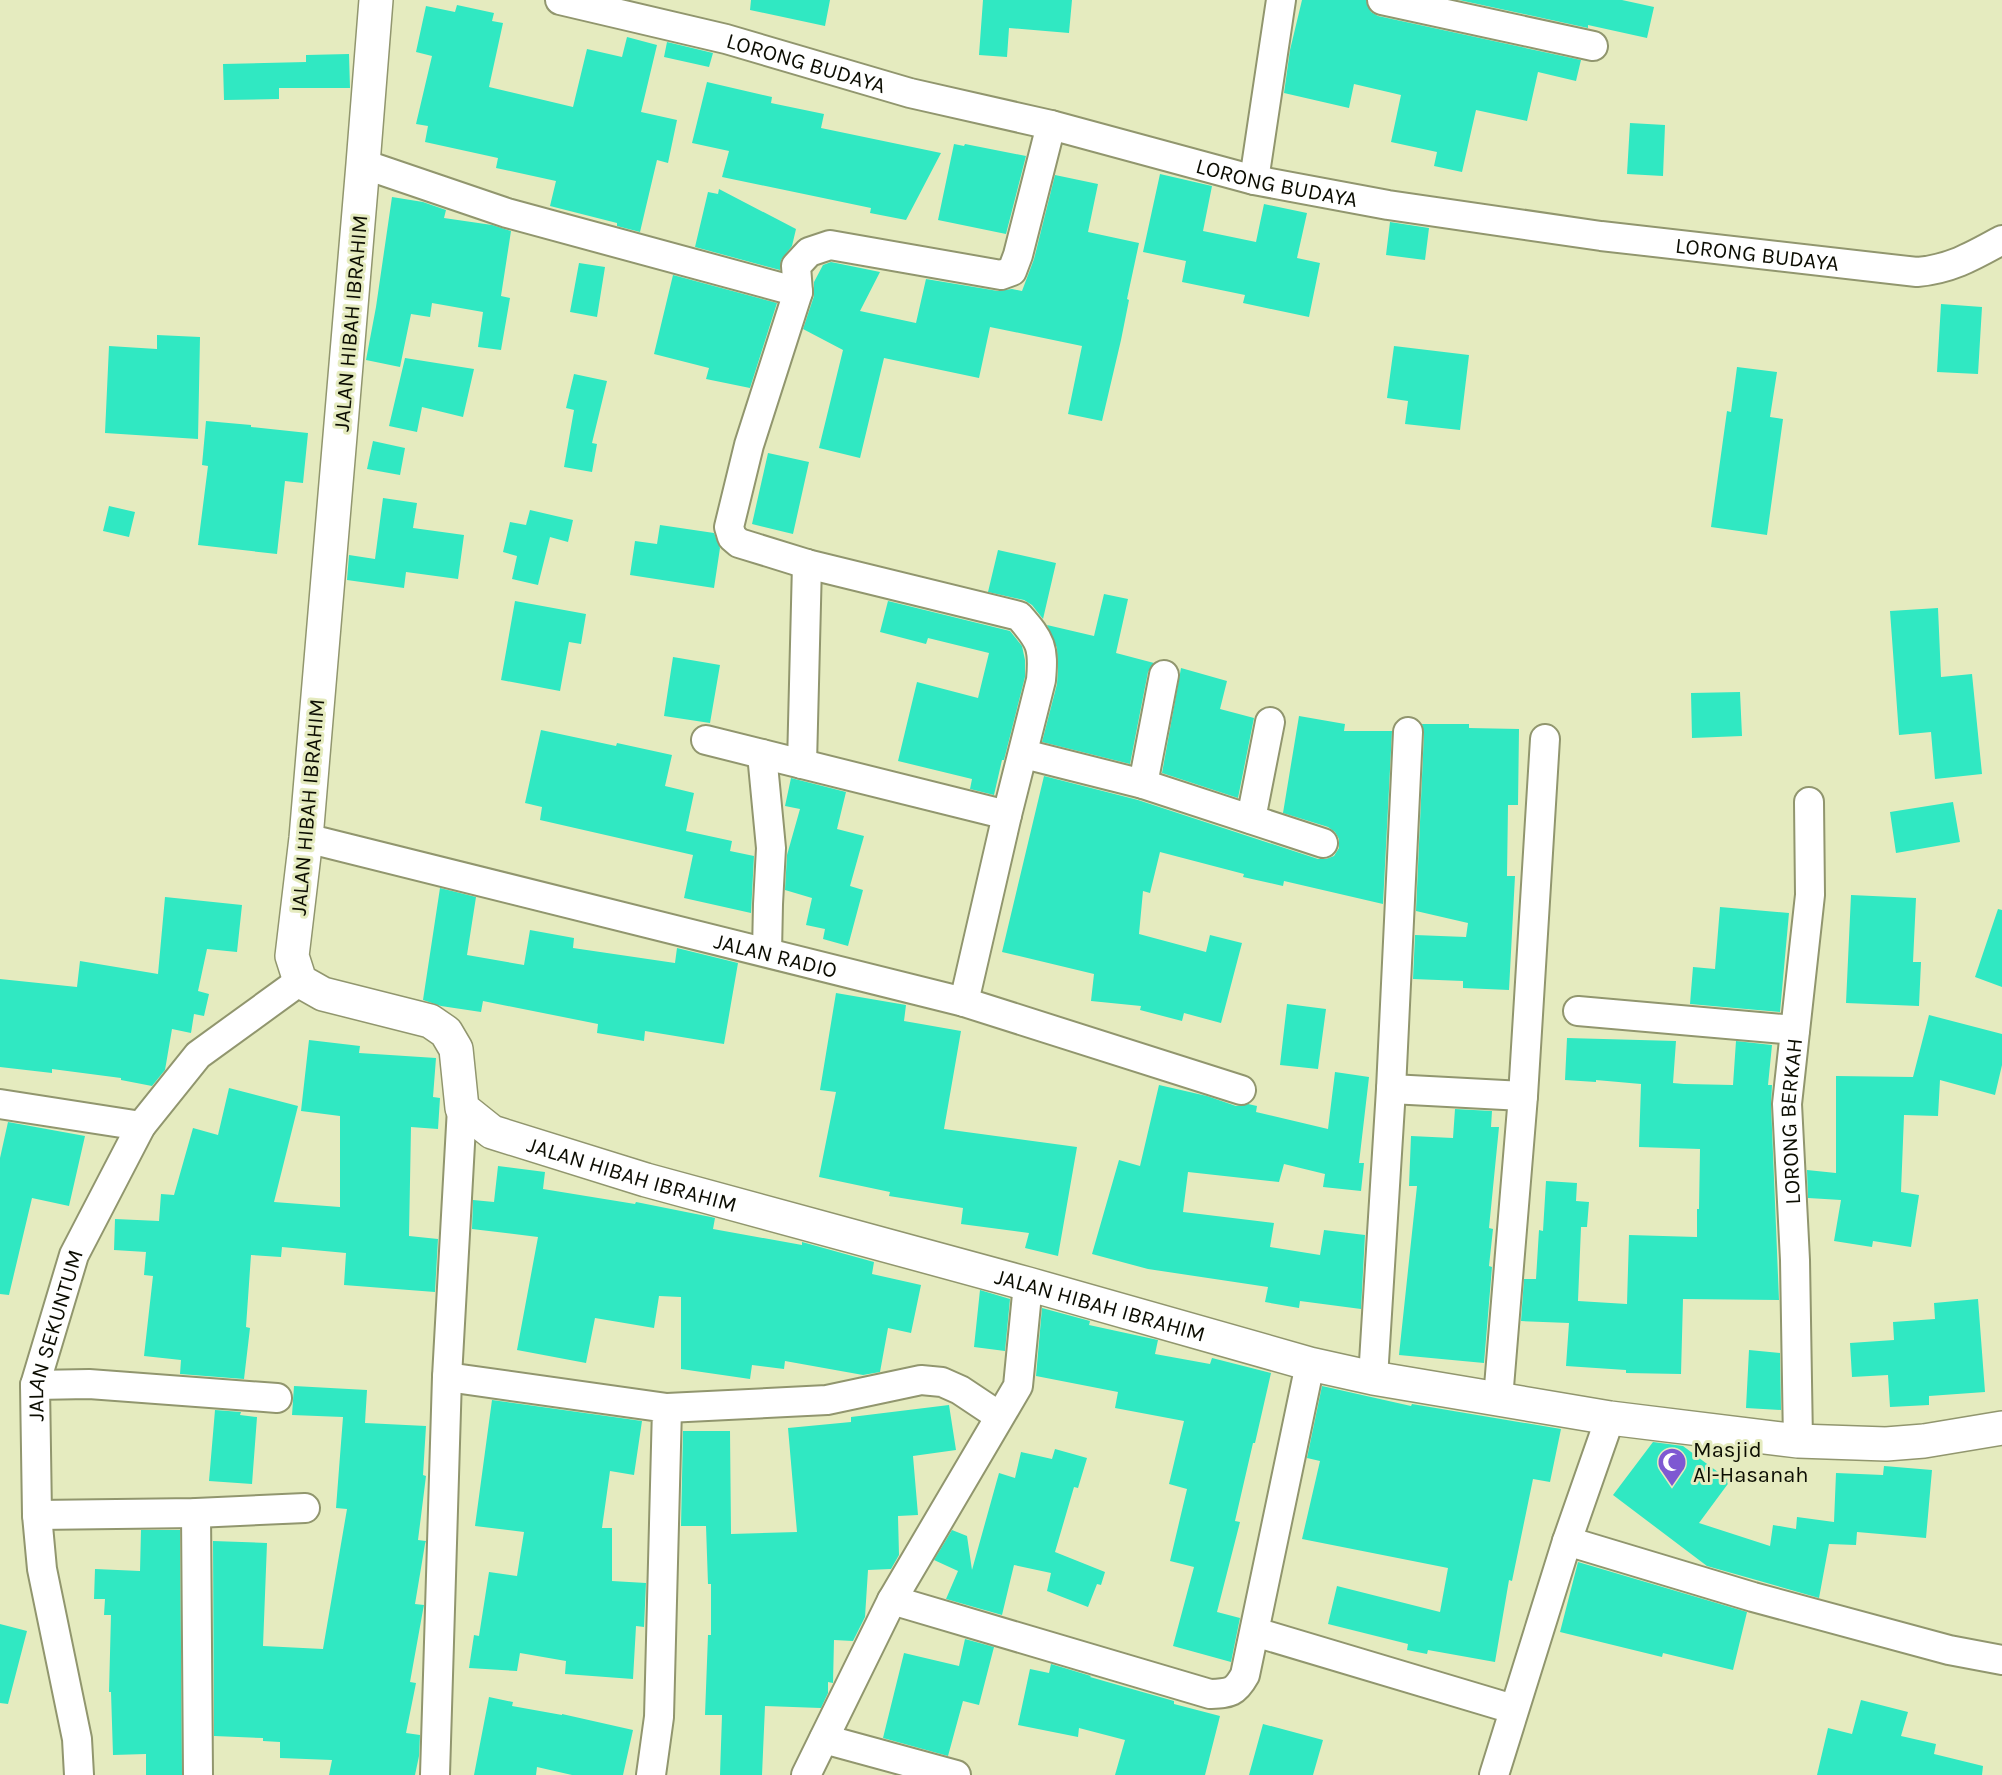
<svg xmlns="http://www.w3.org/2000/svg" width="2002" height="1775" viewBox="0 0 2002 1775" font-family="Karla,sans-serif">
<style>
.building{fill:#30e8c2}
.lines{fill:none;stroke-linecap:round;stroke-linejoin:round}
.minor-casing{stroke:#91966e;stroke-width:32}
.tertiary-casing{stroke:#91966e;stroke-width:36}
.minor{stroke:#fff;stroke-width:28}
.tertiary{stroke:#fff;stroke-width:33}
.labels{text-anchor:middle;stroke-width:6;stroke-linejoin:round;paint-order:stroke}
.street-label{font-size:22px;fill:#0c0d02;stroke:#e5ebbf}
.poi-label{font-size:22px;fill:#0c0d02;stroke:#e5ebbf;text-anchor:start}
</style>
<rect width="100%" height="100%" fill="#e5ebbf"/>
<path class="building" d="M 751,0 L 830,0 L 825,26 L 750,10 Z
M 983,0 L 1072,0 L 1069,33 L 1009,28 L 1007,57 L 979,55 Z
M 1302,0 L 1366,0 L 1371,12 L 1378,16 L 1581,60 L 1576,81 L 1538,72 L 1527,121 L 1476,110 L 1462,172 L 1434,166 L 1437,152 L 1391,142 L 1401,95 L 1354,84 L 1349,108 L 1284,93 L 1290,50 Z
M 1459,0 L 1622,0 L 1654,7 L 1647,38 L 1588,25 L 1588,28 Z
M 457,5 L 494,13 L 492,21 L 503,23 L 489,87 L 573,107 L 587,49 L 622,57 L 627,37 L 657,45 L 641,112 L 677,120 L 668,163 L 657,160 L 640,232 L 617,226 L 617,223 L 550,206 L 556,181 L 496,168 L 498,158 L 425,142 L 428,126 L 416,124 L 432,56 L 416,52 L 426,6 L 455,12 Z
M 667,42 L 713,53 L 709,67 L 664,57 Z
M 349,54 L 350,88 L 279,88 L 279,99 L 224,100 L 223,64 L 306,62 L 306,55 Z
M 707,82 L 772,97 L 771,103 L 824,114 L 821,128 L 941,153 L 906,220 L 870,213 L 871,208 L 722,177 L 729,151 L 692,143 Z
M 1630,123 L 1665,125 L 1663,176 L 1627,174 Z
M 954,144 L 964,146 L 965,144 L 1026,156 L 1006,234 L 938,220 Z
M 1160,174 L 1212,186 L 1203,231 L 1256,242 L 1264,204 L 1307,213 L 1297,258 L 1320,263 L 1309,317 L 1243,303 L 1245,295 L 1182,282 L 1186,261 L 1143,252 Z
M 1055,175 L 1098,184 L 1088,232 L 1139,243 L 1127,299 L 1129,300 L 1121,340 L 1102,421 L 1068,414 L 1082,346 L 990,327 L 979,378 L 884,358 L 860,458 L 819,448 L 843,350 L 803,329 L 814,296 L 814,282 L 823,265 L 831,262 L 880,272 L 860,311 L 916,323 L 926,279 L 998,291 L 1012,289 L 1022,291 L 1034,259 Z
M 719,189 L 796,229 L 792,246 L 781,260 L 780,270 L 695,247 L 708,192 L 718,194 Z
M 392,197 L 423,202 L 446,210 L 444,218 L 492,225 L 511,231 L 501,296 L 510,298 L 501,350 L 478,347 L 483,312 L 432,303 L 430,317 L 411,314 L 400,367 L 366,360 L 376,307 Z
M 1390,222 L 1429,228 L 1425,260 L 1386,255 Z
M 579,263 L 605,267 L 597,317 L 570,312 Z
M 673,275 L 777,303 L 750,388 L 706,379 L 709,368 L 654,354 Z
M 1941,304 L 1982,307 L 1978,374 L 1937,372 Z
M 157,335 L 200,337 L 198,439 L 105,433 L 109,346 L 157,349 Z
M 1394,346 L 1469,355 L 1460,430 L 1405,424 L 1408,401 L 1387,398 Z
M 405,358 L 474,369 L 463,417 L 422,407 L 417,432 L 389,426 Z
M 1737,367 L 1777,372 L 1770,417 L 1783,419 L 1767,535 L 1711,527 L 1727,411 L 1731,412 Z
M 574,374 L 607,381 L 592,443 L 597,444 L 592,472 L 564,467 L 574,410 L 566,408 Z
M 206,421 L 251,425 L 251,427 L 308,433 L 303,483 L 285,481 L 277,554 L 198,545 L 208,466 L 202,465 Z
M 373,441 L 405,448 L 400,475 L 367,469 Z
M 768,453 L 809,462 L 793,534 L 752,524 Z
M 383,498 L 417,503 L 413,528 L 464,535 L 458,579 L 406,572 L 404,588 L 347,580 L 349,555 L 375,559 Z
M 109,506 L 135,512 L 129,537 L 103,531 Z
M 530,510 L 573,520 L 568,542 L 550,537 L 538,585 L 512,579 L 517,556 L 503,552 L 510,522 L 526,525 Z
M 660,525 L 714,533 L 720,548 L 714,588 L 630,575 L 635,541 L 657,544 Z
M 998,550 L 1056,563 L 1043,619 L 1032,605 L 1024,600 L 988,592 Z
M 1104,594 L 1128,599 L 1116,653 L 1154,663 L 1148,672 L 1130,764 L 1042,742 L 1057,684 L 1058,670 L 1057,648 L 1047,625 L 1094,636 Z
M 515,601 L 586,614 L 581,644 L 569,642 L 560,691 L 501,680 Z
M 888,601 L 1010,631 L 1022,646 L 1025,660 L 1025,677 L 1004,760 L 1002,760 L 994,795 L 970,789 L 972,779 L 898,761 L 917,682 L 978,698 L 989,653 L 928,638 L 926,644 L 880,632 Z
M 1938,608 L 1941,677 L 1972,674 L 1982,774 L 1935,779 L 1931,732 L 1899,735 L 1890,611 Z
M 673,657 L 720,665 L 710,723 L 664,716 Z
M 1181,668 L 1227,681 L 1220,709 L 1254,718 L 1238,798 L 1162,773 Z
M 1740,692 L 1742,736 L 1692,738 L 1691,693 Z
M 1299,716 L 1345,724 L 1344,731 L 1392,731 L 1383,904 L 1284,881 L 1283,886 L 1243,877 L 1244,874 L 1160,852 L 1150,893 L 1143,891 L 1139,934 L 1206,952 L 1210,935 L 1242,943 L 1221,1023 L 1184,1013 L 1182,1021 L 1140,1010 L 1141,1006 L 1091,1001 L 1094,974 L 1002,952 L 1044,776 L 1138,800 L 1318,859 L 1326,859 L 1334,856 L 1339,848 L 1339,839 L 1335,832 L 1328,827 L 1283,813 Z
M 1422,724 L 1469,724 L 1469,728 L 1519,729 L 1518,805 L 1508,805 L 1507,876 L 1515,876 L 1509,990 L 1463,988 L 1463,981 L 1413,979 L 1415,935 L 1466,937 L 1468,923 L 1416,911 L 1424,733 Z
M 541,730 L 616,746 L 617,743 L 672,755 L 665,786 L 694,793 L 686,831 L 732,841 L 730,851 L 754,856 L 751,913 L 684,898 L 693,855 L 540,820 L 542,807 L 525,803 Z
M 791,778 L 846,792 L 837,829 L 864,836 L 850,886 L 863,890 L 848,946 L 823,939 L 825,929 L 806,925 L 812,898 L 785,890 L 787,855 L 800,809 L 785,806 Z
M 1953,802 L 1960,842 L 1896,853 L 1890,812 Z
M 440,888 L 476,897 L 467,955 L 524,965 L 530,930 L 574,938 L 573,948 L 675,963 L 677,948 L 738,963 L 724,1044 L 645,1031 L 644,1041 L 597,1033 L 598,1024 L 483,1001 L 481,1012 L 441,1006 L 423,1000 Z
M 1851,895 L 1916,898 L 1913,962 L 1921,962 L 1919,1006 L 1846,1003 Z
M 165,897 L 242,905 L 237,952 L 207,949 L 198,991 L 209,994 L 204,1016 L 194,1014 L 191,1033 L 172,1029 L 165,1070 L 152,1086 L 121,1080 L 121,1078 L 52,1069 L 52,1073 L 0,1067 L 0,979 L 77,987 L 80,961 L 158,974 Z
M 1720,907 L 1789,913 L 1780,1012 L 1690,1004 L 1693,967 L 1715,969 Z
M 1998,909 L 2002,910 L 2002,987 L 1975,977 Z
M 836,993 L 906,1005 L 904,1021 L 961,1031 L 944,1129 L 1077,1147 L 1058,1256 L 1025,1248 L 1029,1233 L 961,1224 L 963,1208 L 889,1196 L 890,1192 L 819,1177 L 836,1092 L 820,1090 Z
M 1287,1004 L 1326,1009 L 1318,1069 L 1280,1065 Z
M 1929,1015 L 2002,1034 L 2002,1065 L 1995,1095 L 1940,1080 L 1938,1116 L 1904,1115 L 1901,1192 L 1919,1195 L 1911,1247 L 1873,1241 L 1872,1247 L 1834,1241 L 1841,1200 L 1808,1198 L 1807,1170 L 1836,1173 L 1836,1076 L 1913,1077 Z
M 1567,1038 L 1676,1041 L 1673,1083 L 1684,1084 L 1733,1085 L 1736,1041 L 1772,1045 L 1768,1085 L 1772,1085 L 1771,1105 L 1779,1300 L 1683,1299 L 1681,1374 L 1626,1373 L 1626,1370 L 1566,1366 L 1569,1323 L 1521,1321 L 1524,1279 L 1536,1279 L 1539,1230 L 1543,1231 L 1546,1181 L 1577,1183 L 1576,1201 L 1589,1202 L 1587,1227 L 1581,1227 L 1578,1301 L 1627,1304 L 1629,1235 L 1697,1237 L 1697,1209 L 1699,1209 L 1700,1149 L 1639,1147 L 1641,1084 L 1596,1080 L 1596,1082 L 1565,1080 Z
M 309,1040 L 360,1046 L 359,1053 L 436,1058 L 433,1097 L 440,1098 L 438,1129 L 411,1127 L 409,1236 L 438,1239 L 435,1292 L 344,1285 L 346,1253 L 282,1247 L 281,1257 L 251,1255 L 246,1327 L 250,1328 L 244,1379 L 180,1374 L 181,1360 L 144,1356 L 153,1276 L 144,1275 L 146,1252 L 114,1250 L 115,1219 L 159,1221 L 161,1194 L 174,1195 L 193,1128 L 218,1135 L 229,1088 L 298,1106 L 274,1202 L 340,1207 L 340,1116 L 301,1111 Z
M 1335,1072 L 1369,1077 L 1359,1163 L 1364,1163 L 1361,1191 L 1323,1187 L 1325,1174 L 1284,1164 L 1279,1182 L 1188,1172 L 1183,1212 L 1274,1223 L 1270,1247 L 1320,1255 L 1324,1230 L 1365,1235 L 1361,1309 L 1300,1301 L 1299,1308 L 1265,1302 L 1268,1287 L 1148,1269 L 1092,1254 L 1119,1160 L 1140,1166 L 1159,1085 L 1207,1096 L 1236,1106 L 1248,1104 L 1257,1106 L 1256,1112 L 1328,1129 Z
M 1455,1109 L 1492,1111 L 1491,1127 L 1499,1127 L 1489,1228 L 1493,1229 L 1489,1266 L 1492,1267 L 1484,1363 L 1399,1355 L 1417,1186 L 1409,1186 L 1411,1136 L 1453,1138 Z
M 8,1122 L 85,1136 L 69,1206 L 32,1198 L 9,1295 L 0,1294 L 0,1158 Z
M 498,1166 L 545,1172 L 543,1189 L 635,1204 L 636,1202 L 711,1217 L 715,1218 L 713,1229 L 802,1245 L 802,1242 L 874,1262 L 872,1274 L 921,1285 L 911,1333 L 888,1328 L 880,1372 L 863,1375 L 785,1361 L 784,1369 L 752,1365 L 750,1379 L 681,1369 L 681,1297 L 659,1296 L 654,1328 L 595,1318 L 586,1363 L 517,1350 L 538,1237 L 472,1229 L 473,1200 L 494,1202 Z
M 980,1290 L 1010,1299 L 1005,1351 L 974,1347 Z
M 1978,1299 L 1985,1392 L 1929,1396 L 1929,1405 L 1890,1407 L 1888,1375 L 1852,1377 L 1850,1343 L 1894,1340 L 1893,1322 L 1935,1319 L 1934,1303 Z
M 1042,1308 L 1090,1321 L 1089,1325 L 1158,1340 L 1155,1354 L 1210,1364 L 1212,1358 L 1271,1373 L 1255,1443 L 1253,1443 L 1235,1521 L 1240,1522 L 1217,1612 L 1240,1618 L 1231,1662 L 1173,1646 L 1194,1567 L 1170,1561 L 1187,1489 L 1169,1484 L 1184,1421 L 1115,1408 L 1118,1392 L 1036,1376 Z
M 1749,1350 L 1780,1353 L 1781,1410 L 1746,1408 Z
M 294,1386 L 367,1390 L 365,1423 L 426,1426 L 423,1475 L 426,1476 L 418,1540 L 426,1541 L 425,1544 L 415,1604 L 424,1605 L 423,1610 L 410,1682 L 416,1683 L 406,1733 L 420,1735 L 419,1756 L 415,1775 L 329,1775 L 332,1760 L 280,1758 L 280,1742 L 263,1741 L 263,1738 L 214,1736 L 213,1541 L 267,1543 L 263,1646 L 323,1649 L 347,1509 L 336,1508 L 343,1417 L 292,1415 Z
M 1322,1386 L 1411,1406 L 1412,1404 L 1561,1429 L 1550,1482 L 1533,1479 L 1512,1581 L 1509,1580 L 1495,1662 L 1428,1650 L 1427,1654 L 1407,1650 L 1408,1644 L 1328,1624 L 1337,1586 L 1440,1612 L 1448,1568 L 1302,1539 L 1320,1461 L 1307,1458 Z
M 492,1400 L 642,1421 L 634,1475 L 610,1471 L 602,1528 L 612,1528 L 612,1581 L 646,1583 L 644,1627 L 636,1626 L 633,1679 L 565,1674 L 566,1661 L 520,1653 L 517,1671 L 469,1668 L 474,1635 L 479,1636 L 489,1572 L 517,1576 L 524,1532 L 475,1526 Z
M 949,1405 L 956,1450 L 913,1456 L 918,1515 L 898,1516 L 899,1555 L 891,1569 L 868,1570 L 865,1617 L 853,1641 L 834,1640 L 833,1683 L 828,1682 L 828,1693 L 821,1708 L 765,1706 L 762,1775 L 720,1775 L 722,1715 L 705,1715 L 708,1635 L 711,1635 L 711,1584 L 708,1584 L 706,1526 L 681,1526 L 683,1431 L 730,1431 L 731,1534 L 797,1532 L 788,1428 L 851,1422 L 851,1417 Z
M 215,1410 L 241,1412 L 240,1415 L 257,1417 L 252,1484 L 209,1481 Z
M 1653,1442 L 1683,1446 L 1730,1481 L 1699,1523 L 1770,1546 L 1773,1525 L 1796,1529 L 1797,1517 L 1834,1522 L 1836,1473 L 1883,1475 L 1884,1466 L 1932,1470 L 1926,1538 L 1857,1532 L 1856,1545 L 1829,1544 L 1819,1598 L 1707,1566 L 1613,1495 Z
M 1055,1449 L 1087,1458 L 1078,1488 L 1074,1487 L 1055,1552 L 1105,1572 L 1101,1585 L 1097,1584 L 1088,1607 L 1047,1591 L 1051,1573 L 1014,1565 L 1002,1615 L 946,1599 L 958,1571 L 934,1560 L 952,1530 L 967,1536 L 972,1570 L 999,1473 L 1015,1478 L 1021,1452 L 1052,1459 Z
M 141,1530 L 180,1530 L 182,1775 L 146,1775 L 146,1754 L 113,1755 L 111,1692 L 109,1692 L 111,1615 L 104,1615 L 105,1599 L 94,1599 L 95,1569 L 140,1571 Z
M 1578,1562 L 1747,1612 L 1733,1670 L 1663,1653 L 1662,1657 L 1560,1632 Z
M 0,1624 L 27,1631 L 8,1704 L 0,1703 Z
M 965,1639 L 994,1647 L 979,1705 L 963,1701 L 948,1756 L 883,1738 L 904,1653 L 959,1666 Z
M 1051,1664 L 1091,1676 L 1090,1677 L 1174,1701 L 1174,1704 L 1220,1716 L 1205,1775 L 1115,1775 L 1125,1740 L 1079,1728 L 1078,1737 L 1018,1725 L 1030,1669 L 1049,1673 Z
M 489,1697 L 513,1702 L 512,1706 L 562,1715 L 562,1714 L 633,1730 L 623,1775 L 572,1775 L 537,1767 L 536,1775 L 474,1775 Z
M 1861,1700 L 1908,1712 L 1901,1736 L 1936,1744 L 1934,1754 L 1983,1766 L 1982,1775 L 1817,1775 L 1828,1728 L 1852,1734 Z
M 1263,1724 L 1323,1740 L 1313,1775 L 1249,1775 Z"/>
<g class="lines">
<g class="minor-casing">
<g id="minor">
<path id="s1" d="M 560,0 L 726,39 L 910,93 L 1051,125 L 1254,180 L 1388,205 L 1601,236 L 1917,272 C 1951,269 1973,256 2002,240"/>
<path d="M 1382,0 L 1593,46"/>
<path d="M 363,164 L 507,213 L 798,292"/>
<path d="M 1254,180 L 1281,0"/>
<path d="M 706,740 L 1007,815"/>
<path d="M 762,754 L 771,848 L 768,904 L 767,952"/>
<path d="M 1024,754 L 1143,784 L 1323,843"/>
<path d="M 802,764 L 807,564"/>
<path d="M 1143,784 L 1164,675"/>
<path d="M 1251,819 L 1270,722"/>
<path id="s2" d="M 306,838 L 964,1002 L 1241,1090"/>
<path d="M 964,1002 L 1007,815 L 1041,680 C 1044,647 1041,641 1019,616 L 807,564 L 739,543 L 732,537 L 729,527 L 749,445 L 798,292 L 796,266 L 809,252 L 830,245 L 1001,275 L 1012,271 L 1018,255 L 1051,125"/>
<path d="M 1578,1011 L 1795,1030"/>
<path d="M 1391,1089 L 1523,1096"/>
<path d="M 0,1104 L 141,1126"/>
<path d="M 447,1377 L 667,1408 L 659,1717 L 651,1775"/>
<path d="M 1373,1378 L 1391,1089 L 1408,732"/>
<path d="M 35,1385 L 89,1384 L 277,1398"/>
<path d="M 1498,1399 L 1523,1096 L 1545,739"/>
<path d="M 667,1408 L 827,1400 L 921,1380 L 942,1382 L 960,1390 L 999,1416"/>
<path id="s3" d="M 1798,1441 L 1795,1260 L 1787,1104 L 1810,895 L 1809,802"/>
<path d="M 196,1513 L 198,1775"/>
<path d="M 37,1515 L 196,1513 L 305,1508"/>
<path d="M 1567,1541 L 1753,1597 L 1949,1650 L 2002,1660"/>
<path d="M 892,1600 L 1210,1694 C 1230,1693 1235,1693 1245,1675 L 1310,1364"/>
<path d="M 1255,1632 L 1513,1709"/>
<path d="M 824,1739 L 956,1775"/>
<path id="s4" d="M 79,1775 L 77,1739 L 42,1569 L 37,1515 L 35,1385 L 74,1255 L 141,1126 L 198,1055 L 300,981"/>
<path d="M 435,1775 L 447,1377 L 462,1108"/>
<path d="M 806,1775 L 892,1600 L 1018,1386 L 1028,1284"/>
<path d="M 1494,1775 L 1567,1541 L 1610,1418"/>
</g>
</g>
<g class="tertiary-casing">
<g id="tertiary">
<path id="s5" d="M 376,0 L 363,164 L 306,838 L 292,956 L 300,981 L 323,994 L 430,1021 L 446,1032 L 456,1049 L 462,1108 L 492,1132 L 646,1180 L 1028,1284 L 1310,1364 L 1373,1378 L 1610,1418 L 1798,1441 L 1886,1444 L 1924,1441 L 2002,1428"/>
</g>
</g>
<use href="#minor" class="minor"/>
<use href="#tertiary" class="tertiary"/>
</g>
<defs>
<g id="mosque-pin" transform="scale(1.5)"><path d="M0 17L-7.5 6A9.5 9.5 0 1 1 7.5 6Z" fill="#7e58d2" stroke="#e5ebbf"/><path d="M3.5-4.9A6 6 0 1 0 3.5 4.9A5 5 0 1 1 3.5-4.9Z" fill="#fff"/></g>
</defs>
<g fill-rule="evenodd">
<use href="#mosque-pin" x="1672" y="1462"/>
</g>
<g class="labels">
<g class="street-label">
<text dy="8" stroke="none"><textPath href="#s1" startOffset="254">LORONG BUDAYA</textPath></text>
<text dy="8" stroke="none"><textPath href="#s1" startOffset="740">LORONG BUDAYA</textPath></text>
<text dy="8" stroke="none"><textPath href="#s1" startOffset="1226">LORONG BUDAYA</textPath></text>
<text transform="translate(350 323) rotate(-85)" y="8">JALAN HIBAH IBRAHIM</text>
<text transform="translate(307 807) rotate(-85)" y="8">JALAN HIBAH IBRAHIM</text>
<text dy="8" stroke="none"><textPath href="#s2" startOffset="484">JALAN RADIO</textPath></text>
<text dy="8" stroke="none"><textPath href="#s3" startOffset="320">LORONG BERKAH</textPath></text>
<text dy="8" stroke="none"><textPath href="#s5" startOffset="1406">JALAN HIBAH IBRAHIM</textPath></text>
<text dy="8" stroke="none"><textPath href="#s5" startOffset="1892">JALAN HIBAH IBRAHIM</textPath></text>
<text dy="8" stroke="none"><textPath href="#s4" startOffset="446">JALAN SEKUNTUM</textPath></text>
</g>
<g class="poi-label">
<text x="1693" y="1457">Masjid<tspan x="1693" dy="25">Al-Hasanah</tspan></text>
</g>
</g>
</svg>
